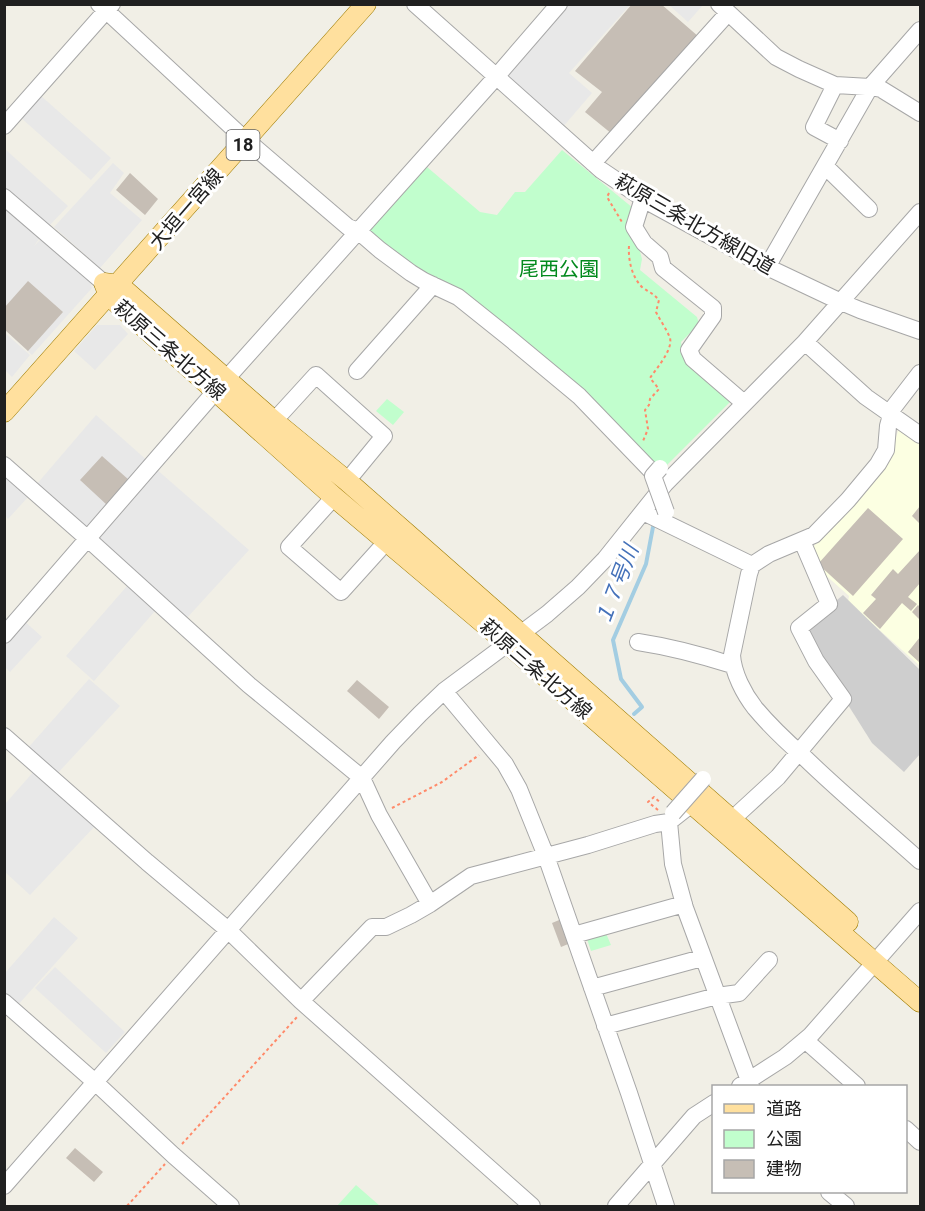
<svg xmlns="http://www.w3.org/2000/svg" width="925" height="1211" viewBox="0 0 925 1211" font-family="Roboto,'Noto Sans JP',sans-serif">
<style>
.education{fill:#fcffe2}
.religious{fill:#cecece}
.park{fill:#c1fecd}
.parking{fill:#e8e8e8}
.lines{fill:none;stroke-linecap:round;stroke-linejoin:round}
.stream{stroke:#a3cde2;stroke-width:4}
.building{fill:#c6beb5}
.minor-casing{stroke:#a7a7a7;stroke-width:18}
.major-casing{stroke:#9d7b00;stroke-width:21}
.path{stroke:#ff8a6a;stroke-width:2;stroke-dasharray:3 3;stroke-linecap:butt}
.minor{stroke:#fff;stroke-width:16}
.major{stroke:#ffe09e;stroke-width:20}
.minor-bridge-casing{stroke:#a7a7a7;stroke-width:18;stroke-linecap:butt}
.minor-bridge{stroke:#fff;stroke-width:16}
.labels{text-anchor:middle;stroke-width:6;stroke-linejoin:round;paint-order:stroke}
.shield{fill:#fff;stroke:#636363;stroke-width:1.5}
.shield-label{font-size:18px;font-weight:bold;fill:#202020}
.street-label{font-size:20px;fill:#202020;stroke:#fff}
.park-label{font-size:20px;fill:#038a1e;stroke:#fff}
.water-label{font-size:21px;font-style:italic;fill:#4471b9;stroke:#fff}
</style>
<rect width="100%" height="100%" fill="#f1efe6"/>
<path class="education" d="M 899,428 L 920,442 L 920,666 L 848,602 L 849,596 L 804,556 L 831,529 L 887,465 Z"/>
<path class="religious" d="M 843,595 L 920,670 L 920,754 L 904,772 L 872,743 L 801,630 Z"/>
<path class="park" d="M 562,150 L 633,208 L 639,248 L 642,259 L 640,270 L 697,317 L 699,324 L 681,342 L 683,354 L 732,400 L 661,471 L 446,286 L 366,232 L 427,167 L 480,212 L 497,215 L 515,192 L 525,192 Z
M 387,399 L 404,412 L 393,425 L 376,411 Z
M 605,931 L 611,945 L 591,951 L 586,936 Z
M 356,1185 L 380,1206 L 337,1206 Z"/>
<path class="parking" d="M 568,5 L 630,5 L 569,73 L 592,93 L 562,128 L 505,78 Z
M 669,5 L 703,5 L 688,22 Z
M 40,95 L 111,158 L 91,180 L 20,117 Z
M 5,149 L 68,206 L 47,228 L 5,190 Z
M 113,163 L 124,173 L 110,193 L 142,220 L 100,268 L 54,227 Z
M 5,207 L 40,238 L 34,246 L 42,238 L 89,280 L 92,288 L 32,355 L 5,330 Z
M 97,325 L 120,325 L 128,334 L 95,370 L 74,351 Z
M 4,332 L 30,355 L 12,377 L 5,370 Z
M 96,415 L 150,463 L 92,528 L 84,529 L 36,485 Z
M 155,468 L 249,550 L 186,619 L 100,542 L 97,532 Z
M 5,474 L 29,496 L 8,519 L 5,515 Z
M 127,586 L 155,611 L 94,681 L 66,656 Z
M 22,619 L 42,637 L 10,672 L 5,667 L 4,640 Z
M 89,679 L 120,706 L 56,775 L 27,749 Z
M 35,770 L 96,825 L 30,895 L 5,872 L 5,804 Z
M 54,917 L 78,938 L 17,1006 L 5,994 L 5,973 Z
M 55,967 L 125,1032 L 106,1053 L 35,988 Z"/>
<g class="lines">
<path class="stream" d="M 634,714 L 642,707 L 621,679 L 613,640 L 646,564 L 653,527"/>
</g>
<path class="building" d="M 632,4 L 661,4 L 699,37 L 612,134 L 585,112 L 602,92 L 575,71 Z
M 130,173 L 158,199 L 145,215 L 116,190 Z
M 28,281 L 63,312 L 28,351 L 4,329 L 4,308 Z
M 102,456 L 129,480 L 107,505 L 80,480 Z
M 920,506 L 920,524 L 912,516 Z
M 868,508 L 903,539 L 853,596 L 818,564 Z
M 920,550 L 920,583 L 908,597 L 917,604 L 911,611 L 902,603 L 880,629 L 863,613 L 876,599 L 871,595 L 893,569 L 898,574 Z
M 918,605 L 920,607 L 920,620 L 912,612 Z
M 920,637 L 920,663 L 908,652 Z
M 357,680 L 389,707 L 379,719 L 347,691 Z
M 564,918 L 573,942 L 561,947 L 552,923 Z
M 75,1148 L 103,1172 L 94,1182 L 66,1158 Z"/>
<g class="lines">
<g class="minor-casing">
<path id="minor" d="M 99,4 L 237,132 L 348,227 L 358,231 L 380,250 L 411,273 L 424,281 L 458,297 L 508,337 L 579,396 L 663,483
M 415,4 L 601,170 L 650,203 L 767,267 L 841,302 L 860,310 L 920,331
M 719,4 L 776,57 L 799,69 L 835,85 L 870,87 L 881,89 L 920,113
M 835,85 L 814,127 L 840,141
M 4,126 L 112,4
M 593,163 L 728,13
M 825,166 L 869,209
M 4,197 L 104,283
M 643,198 L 634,227 L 644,243 L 660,257 L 663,268 L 713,308 L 713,316 L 689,350 L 693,359 L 744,403
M 767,267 L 870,87 L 920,30
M 805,342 L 866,397 L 920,435
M 357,371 L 433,285
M 920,373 L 893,408 L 888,426 L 886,450 L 878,464 L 848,500 L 814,535 L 769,554 L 752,565 L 749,574 L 732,655 C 733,673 744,694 755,708 C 770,726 787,742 804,757 C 841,793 881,826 920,861
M 274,421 L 316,375 L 384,436 L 347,481
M 4,465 L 88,539 L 249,685 L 362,778 L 379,815 L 430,904
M 334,497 L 289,547 L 341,592 L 387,541
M 643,512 L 752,565
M 4,635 L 226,379 L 496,77 L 559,4
M 638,642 C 671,647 701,655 732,665
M 444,691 L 505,764 L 519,789 L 546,856 L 629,1093 L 666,1206
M 4,736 L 147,862 L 228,930 L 301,1001 L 532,1206
M 733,821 L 740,812 L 778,777 L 843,699 L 816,661 L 799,628 L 829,604 L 802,541
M 669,822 L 673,864 L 685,908 L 751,1086
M 574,935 L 684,904
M 592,988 L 702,958
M 301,1001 L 372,927 L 386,927 L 411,915 L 430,904 L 471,876 L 588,845 L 655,824 L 669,822 L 688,807
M 4,1002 L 95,1082 L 173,1155 L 231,1206
M 605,1026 L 717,996 L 739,993 L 769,960
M 805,1040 L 857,1086
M 740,1086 L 785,1057 L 810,1036 L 920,911
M 906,1129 L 920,1142
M 4,1186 L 393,742 L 420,714 L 444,691 L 547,614 L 578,587 L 605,559 L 665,484 L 805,342 L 920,212
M 829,1192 L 846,1206
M 616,1206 L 694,1116 L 714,1103"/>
</g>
<g class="major-casing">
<path id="major" d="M 104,283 L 109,296 L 334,497 L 501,638 L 920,1002
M 104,283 L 119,285 L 274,421 L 347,481 L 412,538 L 848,922
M 4,412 L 366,4"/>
</g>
<path class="path" d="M 609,193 L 607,197 L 622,222
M 629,246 C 628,260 632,278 643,288 C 649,292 654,294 659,300 L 656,312 C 660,320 667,330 670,338 C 673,350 656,369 650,378 L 659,389 L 650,399 L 649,405 L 645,410 L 648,429 L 643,441
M 392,808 L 442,782 L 479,755
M 658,810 L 648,802 L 654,797 L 661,803
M 182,1144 L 297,1017
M 127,1206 L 165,1164"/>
<use href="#minor" class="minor"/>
<use href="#major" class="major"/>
<g class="minor-bridge-casing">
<path id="minor-bridge" d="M 660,468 L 653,476 L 666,512
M 673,813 L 703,779"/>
</g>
<use href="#minor-bridge" class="minor-bridge"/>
</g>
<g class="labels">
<rect class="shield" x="226.5" y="130" width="33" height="30" rx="4.5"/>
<g class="shield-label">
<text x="243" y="151">18</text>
</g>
<g class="street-label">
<text transform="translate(186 209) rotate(-49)" y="7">大垣一宮線</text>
<text transform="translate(695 224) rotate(30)" y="7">萩原三条北方線旧道</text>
<text transform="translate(170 350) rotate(41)" y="7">萩原三条北方線</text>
<text transform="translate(536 669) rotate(41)" y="7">萩原三条北方線</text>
</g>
<g class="park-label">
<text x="559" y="276">尾西公園</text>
</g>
<g class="water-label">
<text transform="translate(617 585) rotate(-69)" y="7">１７号川</text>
</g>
</g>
<rect width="925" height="1211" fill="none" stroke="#202020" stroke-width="12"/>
<rect x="712" y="1085" width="195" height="108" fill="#ffffff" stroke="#a6a6a6" stroke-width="1.5"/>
<rect x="724" y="1104" width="30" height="9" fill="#ffe09e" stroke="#a6a6a6" stroke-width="1.5"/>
<text x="766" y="1115" font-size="18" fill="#202020">道路</text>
<rect x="724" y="1130" width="30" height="18" fill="#c1fecd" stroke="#a6a6a6" stroke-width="1.5"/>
<text x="766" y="1145" font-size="18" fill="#202020">公園</text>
<rect x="724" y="1160" width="30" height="18" fill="#c6beb5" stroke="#a6a6a6" stroke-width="1.5"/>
<text x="766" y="1175" font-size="18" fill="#202020">建物</text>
</svg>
